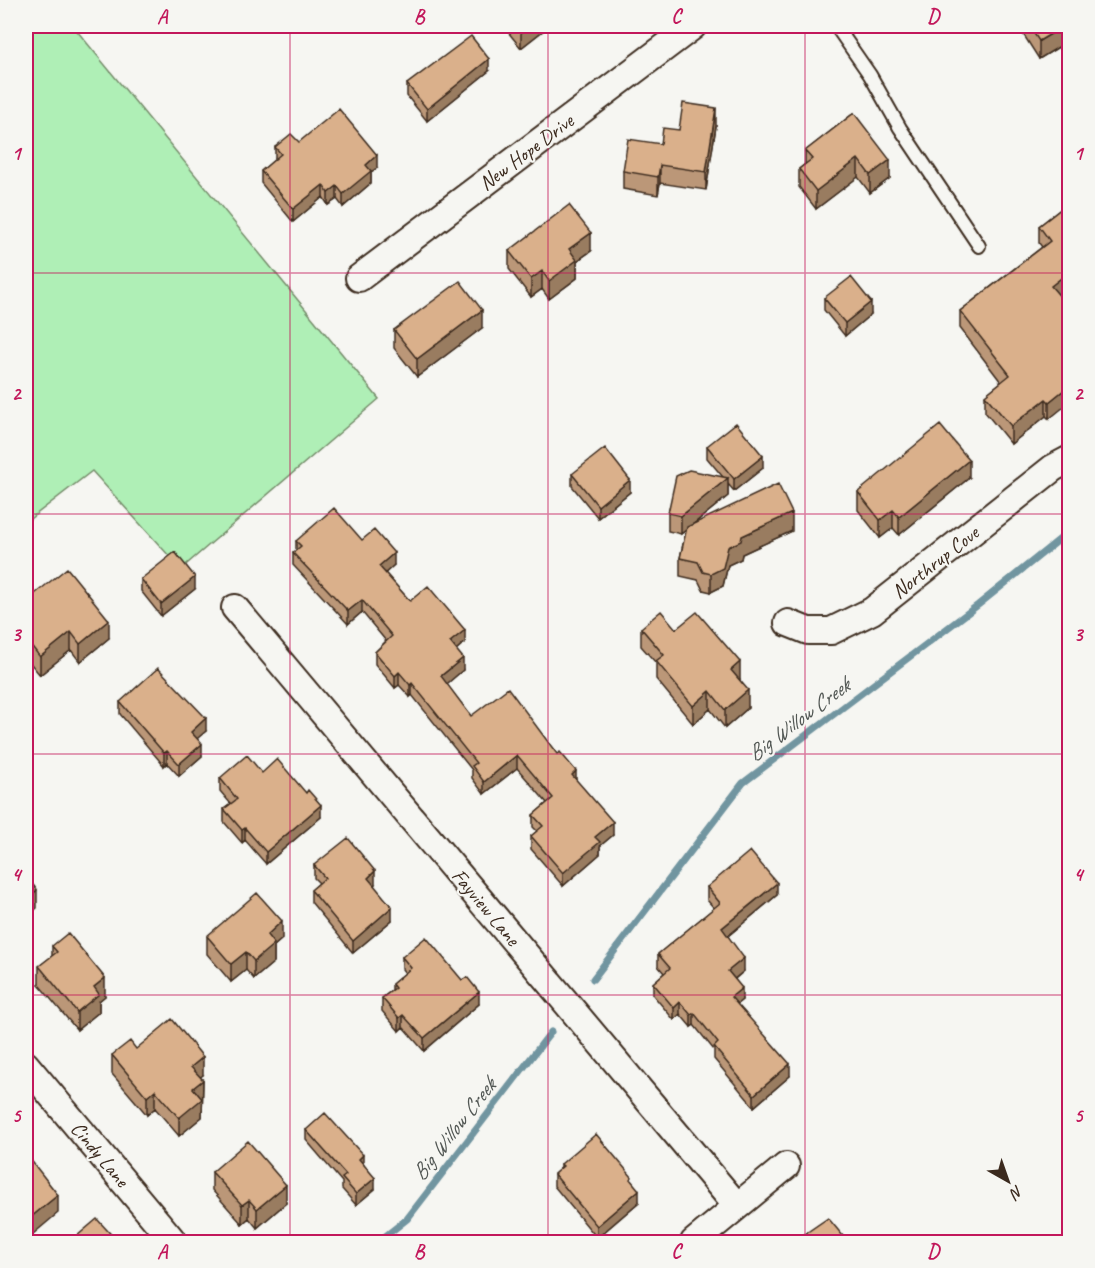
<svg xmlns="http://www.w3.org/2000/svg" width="1095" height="1268" viewBox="0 0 1095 1268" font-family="Caveat,sans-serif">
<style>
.green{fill:#afefb6;stroke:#758c6a;stroke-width:1.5}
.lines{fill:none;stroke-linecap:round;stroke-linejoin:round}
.stream{stroke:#7195a0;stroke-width:7}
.lane-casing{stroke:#3b2a1e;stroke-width:16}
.street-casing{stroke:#3b2a1e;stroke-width:30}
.lane{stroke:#f6f6f2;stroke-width:12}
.street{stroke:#f6f6f2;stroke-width:26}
.wall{fill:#bb9778;stroke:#3b2a1e;stroke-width:1.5}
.shaded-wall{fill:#997b61;stroke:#3b2a1e;stroke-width:1.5}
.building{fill:#dab08b;stroke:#3b2a1e;stroke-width:1.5}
.grid{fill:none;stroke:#c2185b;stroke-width:1.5;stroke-opacity:0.55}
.labels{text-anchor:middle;stroke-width:4.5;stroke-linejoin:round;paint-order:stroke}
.street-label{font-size:21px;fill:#3b2a1e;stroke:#f6f6f2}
.water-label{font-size:22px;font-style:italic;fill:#525754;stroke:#f6f6f2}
.neatline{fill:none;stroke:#c2185b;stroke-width:2}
.grid-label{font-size:20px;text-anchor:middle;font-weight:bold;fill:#c2185b}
</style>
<rect width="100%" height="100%" fill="#f6f6f2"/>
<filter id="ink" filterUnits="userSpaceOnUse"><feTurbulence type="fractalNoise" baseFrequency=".0167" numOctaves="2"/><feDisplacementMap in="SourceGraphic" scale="12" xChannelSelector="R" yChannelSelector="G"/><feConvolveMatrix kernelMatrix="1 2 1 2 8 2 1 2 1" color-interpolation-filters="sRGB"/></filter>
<g filter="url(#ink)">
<path class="green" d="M 26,26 L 73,26 L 379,399 L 181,569 L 92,471 L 26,522 Z"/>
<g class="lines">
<path class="stream" d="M 593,979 L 743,783 L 978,605 L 1070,531
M 378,1242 L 407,1219 L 551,1032"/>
<g class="lane-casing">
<path id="lane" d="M 836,26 L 870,75 L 900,128 L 979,246"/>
</g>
<g class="street-casing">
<path id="street" d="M 359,278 L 693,26
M 235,608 L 737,1206
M 788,623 L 808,631 L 831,631 L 872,611 L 1053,468 L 1070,459
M 26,1065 L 174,1242
M 694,1242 L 786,1166"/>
</g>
<use href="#lane" class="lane"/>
<use href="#street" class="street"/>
</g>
<path class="wall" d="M 503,26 L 549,26 L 521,48 Z
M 1018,26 L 1070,26 L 1070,40 L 1039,59 Z
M 489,71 L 427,121 L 407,96 L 407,84 Z
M 854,113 L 890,178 L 870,193 L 858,177 L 816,209 L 799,187 L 799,169 L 805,164 L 805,151 Z
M 716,126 L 706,190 L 660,183 L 658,195 L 623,189 L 623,171 L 679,130 Z
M 299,142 L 377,168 L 371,172 L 371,183 L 343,207 L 337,199 L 328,205 L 323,197 L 293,222 L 261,183 L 261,171 L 275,159 L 275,147 Z
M 1062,208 L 1070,288 L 1060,296 L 1049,419 L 1046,416 L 1011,444 L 985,412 L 985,395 L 1001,382 L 960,328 L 960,311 L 1042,247 L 1039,243 L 1039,226 Z
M 509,251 L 591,251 L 577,261 L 577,278 L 549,299 L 542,289 L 531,297 L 509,269 Z
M 824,298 L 871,314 L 845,336 L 824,310 Z
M 482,328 L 417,377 L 394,348 L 394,330 Z
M 707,446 L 763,468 L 734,491 L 728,484 L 728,496 L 692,525 L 792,531 L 742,554 L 741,559 L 728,565 L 723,586 L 711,592 L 703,590 L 698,580 L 680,576 L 680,558 L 686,530 L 681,534 L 668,531 L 668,513 L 723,477 L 707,458 Z
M 572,474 L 630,492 L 598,518 L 572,486 Z
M 969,478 L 899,535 L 893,528 L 880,538 L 858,510 L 858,492 Z
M 362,540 L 394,565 L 385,573 L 410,601 L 465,642 L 456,650 L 463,670 L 446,684 L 471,716 L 576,781 L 613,835 L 600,846 L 600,854 L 563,886 L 531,849 L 531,836 L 537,831 L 533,827 L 533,815 L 547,803 L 517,768 L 484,794 L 472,778 L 472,770 L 412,695 L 410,697 L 399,685 L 395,688 L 375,664 L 375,652 L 386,641 L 362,612 L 348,624 L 293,565 L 293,553 L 296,550 L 296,541 Z
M 141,579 L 195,589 L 161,616 L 141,591 Z
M 26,601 L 109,638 L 80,662 L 71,650 L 40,675 L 26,658 Z
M 641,628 L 676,629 L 740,680 L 748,708 L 725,728 L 710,709 L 693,724 L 656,679 L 656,663 L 641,646 Z
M 120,702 L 206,731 L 197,738 L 202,756 L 179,776 L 167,763 L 164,766 L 120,714 Z
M 262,773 L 321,817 L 266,864 L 245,840 L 242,843 L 224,822 L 224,809 L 231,804 L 220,791 L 220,778 Z
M 314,865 L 375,884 L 374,885 L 392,920 L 353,953 L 311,902 L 311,890 L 319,883 L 314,878 Z
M 707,887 L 777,895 L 728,936 L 744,971 L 735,979 L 742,1000 L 737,1004 L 790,1076 L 754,1107 L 714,1059 L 714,1050 L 694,1025 L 691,1027 L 680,1014 L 674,1020 L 653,995 L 653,983 L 664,973 L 658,966 L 658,954 L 714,908 L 707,900 Z
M 207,936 L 282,939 L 274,946 L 274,962 L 254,979 L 246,970 L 231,982 L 207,954 Z
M 52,946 L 105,996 L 99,1001 L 99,1012 L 77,1030 L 39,985 L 39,966 L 52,956 Z
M 402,957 L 479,1004 L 424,1051 L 403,1027 L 399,1031 L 382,1011 L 382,998 L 392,990 L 392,984 L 405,973 L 402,969 Z
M 136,1049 L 203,1075 L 200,1077 L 203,1080 L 202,1117 L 179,1136 L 155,1108 L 147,1115 L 112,1074 L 112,1055 Z
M 306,1130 L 363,1163 L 375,1189 L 356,1205 L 342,1189 L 342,1182 L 306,1140 Z
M 561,1164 L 632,1182 L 639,1202 L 597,1238 L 554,1186 L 554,1174 L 561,1168 Z
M 212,1172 L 286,1203 L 257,1228 L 249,1218 L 242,1224 L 212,1190 Z"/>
<path class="shaded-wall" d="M 521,26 L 549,26 L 521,48 Z
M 1064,26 L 1070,26 L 1070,40 L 1039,59 L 1039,41 Z
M 489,59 L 489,71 L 427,121 L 427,109 Z
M 716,108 L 716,126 L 706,190 L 706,172 Z
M 377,155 L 377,168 L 371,172 L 371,183 L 343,207 L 343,194 L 366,165 Z
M 858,159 L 858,177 L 816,209 L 816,191 Z
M 890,160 L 890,178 L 870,193 L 870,175 Z
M 660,165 L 660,183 L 658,195 L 658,177 Z
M 323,185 L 323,197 L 293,222 L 293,209 Z
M 337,186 L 337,199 L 328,205 L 328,193 Z
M 591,233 L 591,251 L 577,261 L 577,278 L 549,299 L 549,281 L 569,249 Z
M 542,271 L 542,289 L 531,297 L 531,279 Z
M 1070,271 L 1070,288 L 1051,303 L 1051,286 Z
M 871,302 L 871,314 L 845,336 L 845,323 Z
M 482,310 L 482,328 L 417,377 L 417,359 Z
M 1070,385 L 1070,402 L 1049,419 L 1049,402 Z
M 1046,399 L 1046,416 L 1011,444 L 1011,426 Z
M 763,456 L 763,468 L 734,491 L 734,479 Z
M 969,460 L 969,478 L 899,535 L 899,517 Z
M 728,478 L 728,496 L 681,534 L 681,516 Z
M 630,480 L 630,492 L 598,518 L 598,506 Z
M 893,510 L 893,528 L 880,538 L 880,520 Z
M 792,513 L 792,531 L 742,554 L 741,559 L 728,565 L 723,586 L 711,592 L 711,574 L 728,547 L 742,536 Z
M 394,553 L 394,565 L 379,579 L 379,566 Z
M 195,577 L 195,589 L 161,616 L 161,604 Z
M 362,600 L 362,612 L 348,624 L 348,611 Z
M 109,620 L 109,638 L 80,662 L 80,644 Z
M 465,630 L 465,642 L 450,655 L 450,642 Z
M 71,632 L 71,650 L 40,675 L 40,657 Z
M 463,658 L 463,670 L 441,689 L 441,676 Z
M 740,662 L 740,680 L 731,688 L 731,670 Z
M 399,672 L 399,685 L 395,688 L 395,676 Z
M 412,683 L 412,695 L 410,697 L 410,685 Z
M 748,690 L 748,708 L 725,728 L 725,710 Z
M 710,691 L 710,709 L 693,724 L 693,706 Z
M 206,718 L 206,731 L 191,744 L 191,732 Z
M 202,744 L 202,756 L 179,776 L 179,764 Z
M 167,751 L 167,763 L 164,766 L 164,753 Z
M 517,755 L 517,768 L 484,794 L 484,782 Z
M 576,771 L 576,783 L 572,775 Z
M 321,805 L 321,817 L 266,864 L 266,852 Z
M 613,822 L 613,835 L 600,846 L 600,854 L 563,886 L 563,873 L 595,837 Z
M 245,828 L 245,840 L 242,843 L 242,830 Z
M 375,871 L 375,884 L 368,890 L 368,878 Z
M 777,883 L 777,895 L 722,941 L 722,928 Z
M 37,890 L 37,908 L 26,918 L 26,900 Z
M 392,907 L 392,920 L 353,953 L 353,941 Z
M 282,921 L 282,939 L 274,946 L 274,962 L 254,979 L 254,961 L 267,935 Z
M 246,952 L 246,970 L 231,982 L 231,964 Z
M 744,958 L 744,971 L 728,984 L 728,971 Z
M 105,978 L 105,996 L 99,1001 L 99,1012 L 77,1030 L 77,1012 L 94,987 Z
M 742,988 L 742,1000 L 731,1009 L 731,997 Z
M 479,992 L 479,1004 L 424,1051 L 424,1038 Z
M 680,1002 L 680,1014 L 674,1020 L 674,1008 Z
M 694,1013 L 694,1025 L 691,1027 L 691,1015 Z
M 403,1015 L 403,1027 L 399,1031 L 399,1018 Z
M 203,1057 L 203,1075 L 191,1085 L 191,1067 Z
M 790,1064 L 790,1076 L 754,1107 L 754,1095 Z
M 203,1080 L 202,1117 L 179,1136 L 179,1118 L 193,1088 Z
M 155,1090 L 155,1108 L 147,1115 L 147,1097 Z
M 363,1155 L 363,1166 L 359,1159 Z
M 375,1178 L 375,1189 L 356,1205 L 356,1194 Z
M 286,1185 L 286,1203 L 257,1228 L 257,1209 Z
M 639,1190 L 639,1202 L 597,1238 L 597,1226 Z
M 58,1195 L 58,1213 L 26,1240 L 26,1221 Z
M 249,1200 L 249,1218 L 242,1224 L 242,1205 Z"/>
<path class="building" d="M 1029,26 L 1064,26 L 1039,41 Z
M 471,36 L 489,59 L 427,109 L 407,84 Z
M 683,103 L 716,108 L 706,172 L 660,165 L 658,177 L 623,171 L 628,139 L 661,144 L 663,128 L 679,130 Z
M 339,109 L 377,155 L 366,165 L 371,171 L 343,194 L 337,186 L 328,193 L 323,185 L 293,209 L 261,171 L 281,154 L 275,147 L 291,134 L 299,142 Z
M 854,113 L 890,160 L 870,175 L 858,159 L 816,191 L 799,169 L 812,159 L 805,151 Z
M 569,205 L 591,233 L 569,249 L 577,260 L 549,281 L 542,271 L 531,279 L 509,251 Z
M 1062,208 L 1070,217 L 1070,271 L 1051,286 L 1070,308 L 1070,385 L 1049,402 L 1046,399 L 1011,426 L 985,395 L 1010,375 L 960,311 L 1050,241 L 1039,226 Z
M 851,277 L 871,302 L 845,323 L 824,298 Z
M 460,281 L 482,310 L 417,359 L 394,330 Z
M 736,423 L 763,456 L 734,479 L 707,446 Z
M 940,425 L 969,460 L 899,517 L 893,510 L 880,520 L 858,492 Z
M 605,448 L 630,480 L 598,506 L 572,474 Z
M 689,470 L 728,478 L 681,516 L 668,513 L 676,476 Z
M 778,484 L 792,513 L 742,536 L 741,541 L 728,547 L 723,568 L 711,574 L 703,572 L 698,562 L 680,558 L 687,527 Z
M 334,508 L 362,540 L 374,530 L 394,553 L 379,566 L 410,601 L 428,586 L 465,630 L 450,642 L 463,658 L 441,676 L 471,716 L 508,688 L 557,754 L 560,752 L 576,771 L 572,775 L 613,822 L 595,837 L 600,842 L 563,873 L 531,836 L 543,826 L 533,815 L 553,798 L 517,755 L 484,782 L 472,766 L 476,763 L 412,683 L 410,685 L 399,672 L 395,676 L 375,652 L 392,636 L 362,600 L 348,611 L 293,553 L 301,546 L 296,541 Z
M 175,552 L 195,577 L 161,604 L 141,579 Z
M 67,568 L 109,620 L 80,644 L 71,632 L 40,657 L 26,639 L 26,601 Z
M 661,611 L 676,629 L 697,612 L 740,662 L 731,670 L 748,690 L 725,710 L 710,691 L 693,706 L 656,661 L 664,655 L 641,628 Z
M 158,668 L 206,718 L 191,732 L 202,744 L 179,764 L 167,751 L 164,753 L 120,702 Z
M 247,755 L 262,773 L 277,759 L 306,793 L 308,790 L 321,805 L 266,852 L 245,828 L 242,830 L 224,809 L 237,799 L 220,778 Z
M 348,838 L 375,871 L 368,878 L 392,907 L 353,941 L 311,890 L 325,878 L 314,865 Z
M 750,851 L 777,883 L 722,928 L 744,958 L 728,971 L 742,988 L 731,997 L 790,1064 L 754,1095 L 714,1047 L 718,1043 L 694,1013 L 691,1015 L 680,1002 L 674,1008 L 653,983 L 670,968 L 658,954 L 720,903 L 707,887 Z
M 26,876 L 37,890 L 26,900 Z
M 257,893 L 282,921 L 267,935 L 274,944 L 254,961 L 246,952 L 231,964 L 207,936 Z
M 68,933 L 105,978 L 94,987 L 99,994 L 77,1012 L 39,966 L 57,952 L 52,946 Z
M 426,937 L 462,980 L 467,977 L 479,992 L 424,1038 L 403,1015 L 399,1018 L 382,998 L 395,988 L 392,984 L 411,968 L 402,957 Z
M 172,1019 L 203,1057 L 191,1067 L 203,1080 L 193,1088 L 202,1099 L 179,1118 L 155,1090 L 147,1097 L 112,1055 L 130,1041 L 136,1049 Z
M 325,1113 L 363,1155 L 359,1159 L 375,1178 L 356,1194 L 342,1178 L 346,1175 L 306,1130 Z
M 596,1134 L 632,1177 L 630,1179 L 639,1190 L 597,1226 L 554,1174 L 563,1166 L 561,1164 Z
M 248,1141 L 286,1185 L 257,1209 L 249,1200 L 242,1205 L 212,1172 Z
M 26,1154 L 58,1195 L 26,1221 Z
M 828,1218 L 848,1242 L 793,1242 Z
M 97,1219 L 118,1242 L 70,1242 Z"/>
</g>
<path class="grid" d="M 290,26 L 290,1242M 548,26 L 548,1242M 805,26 L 805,1242M 26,273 L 1070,273M 26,514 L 1070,514M 26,754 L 1070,754M 26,995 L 1070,995"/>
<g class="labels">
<g class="street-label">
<text transform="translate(526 152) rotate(-37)" y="7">New Hope Drive</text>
<text transform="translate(935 562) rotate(-38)" y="7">Northrup Cove</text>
<text transform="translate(486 907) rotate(50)" y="7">Fayview Lane</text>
<text transform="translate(100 1154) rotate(50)" y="7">Cindy Lane</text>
</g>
<g class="water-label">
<text transform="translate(798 719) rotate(-37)" y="8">Big Willow Creek</text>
<text transform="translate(453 1129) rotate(-52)" y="8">Big Willow Creek</text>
</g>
</g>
<rect width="1095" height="1268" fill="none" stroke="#f6f6f2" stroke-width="66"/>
<g transform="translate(1008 1181) rotate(140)" stroke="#f6f6f2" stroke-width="4.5" paint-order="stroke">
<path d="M0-4.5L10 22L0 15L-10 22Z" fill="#3b2a1e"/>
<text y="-9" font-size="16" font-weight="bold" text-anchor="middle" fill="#3b2a1e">N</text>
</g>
<rect x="33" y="33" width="1029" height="1202" class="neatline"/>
<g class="grid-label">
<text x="162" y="23">A</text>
<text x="419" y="23">B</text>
<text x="676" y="23">C</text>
<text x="933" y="23">D</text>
<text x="16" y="160">1</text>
<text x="1078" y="160">1</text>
<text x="16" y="400">2</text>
<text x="1078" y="400">2</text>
<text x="16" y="641">3</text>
<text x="1078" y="641">3</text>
<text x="16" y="881">4</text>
<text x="1078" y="881">4</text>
<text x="16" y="1122">5</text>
<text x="1078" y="1122">5</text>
<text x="162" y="1258">A</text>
<text x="419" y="1258">B</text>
<text x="676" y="1258">C</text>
<text x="933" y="1258">D</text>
</g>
</svg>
